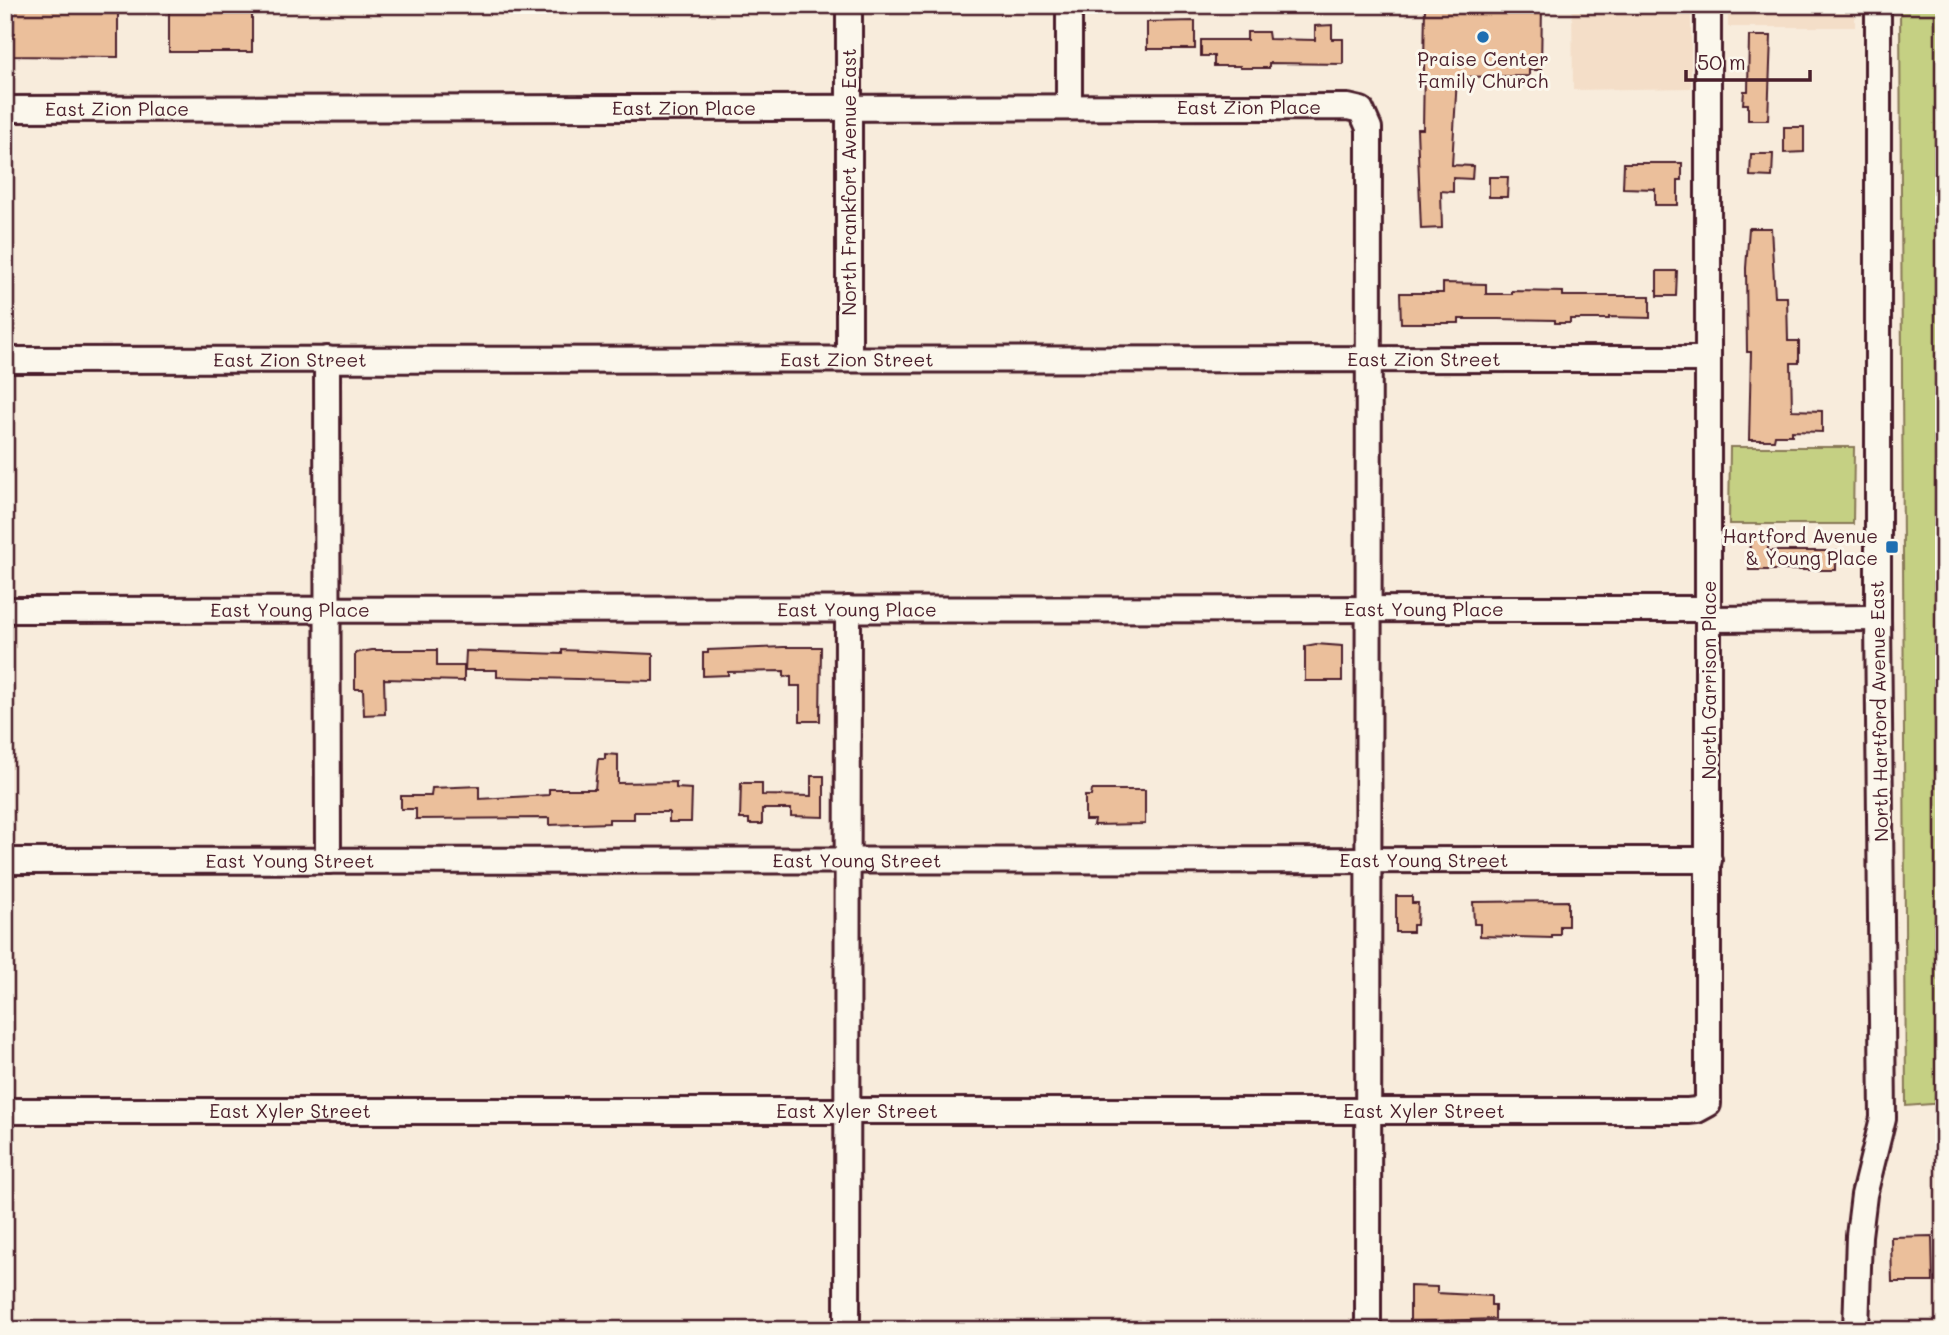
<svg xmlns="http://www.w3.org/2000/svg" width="1949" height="1335" viewBox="0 0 1949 1335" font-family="Mali,sans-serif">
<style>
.built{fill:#f4dec8}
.green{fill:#c5d083;stroke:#887857;stroke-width:2}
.building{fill:#ebbf9b;stroke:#4a1f2b;stroke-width:2}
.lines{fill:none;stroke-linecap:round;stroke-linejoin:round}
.minor-casing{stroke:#4a1f2b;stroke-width:30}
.minor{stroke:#fbf7ec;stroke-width:24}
.poi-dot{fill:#1f6fb2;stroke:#fbf7ec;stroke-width:2.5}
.labels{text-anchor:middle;stroke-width:6;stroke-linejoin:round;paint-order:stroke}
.poi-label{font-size:19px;fill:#4a1f2b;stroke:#fbf7ec}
.street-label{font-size:19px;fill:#4a1f2b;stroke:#fbf7ec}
</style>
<rect width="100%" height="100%" fill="#f8ecdc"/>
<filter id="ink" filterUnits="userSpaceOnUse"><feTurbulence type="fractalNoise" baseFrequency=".0143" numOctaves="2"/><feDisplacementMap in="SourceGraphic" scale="14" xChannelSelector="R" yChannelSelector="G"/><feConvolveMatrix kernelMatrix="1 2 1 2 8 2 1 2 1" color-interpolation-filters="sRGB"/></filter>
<g filter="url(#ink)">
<path class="built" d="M 1572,5 L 1691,5 L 1691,88 L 1573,90 Z
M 1728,5 L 1855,5 L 1855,27 L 1728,27 Z"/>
<path class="green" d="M 1900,5 L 1944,5 L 1944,1103 L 1906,1106 Z
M 1730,447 L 1854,447 L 1853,524 L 1729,524 Z"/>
<path class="building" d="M 5,5 L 118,5 L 118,57 L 5,56 Z
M 169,5 L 246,5 L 246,11 L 252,11 L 252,52 L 169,52 Z
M 1425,5 L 1542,5 L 1541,70 L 1529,70 L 1529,76 L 1457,77 L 1452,165 L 1473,166 L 1472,179 L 1453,178 L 1453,192 L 1441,191 L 1442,228 L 1421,229 L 1417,129 L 1423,129 Z
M 1195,21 L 1195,49 L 1147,49 L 1147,22 Z
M 1332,25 L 1332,39 L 1343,39 L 1343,64 L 1269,63 L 1269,68 L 1240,68 L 1240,66 L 1214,66 L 1214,56 L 1201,56 L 1201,40 L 1247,40 L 1247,32 L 1268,32 L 1269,39 L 1315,40 L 1315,26 Z
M 1749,36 L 1771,36 L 1768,120 L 1748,120 L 1748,104 L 1743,104 L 1744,91 L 1748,91 Z
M 1784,127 L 1804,127 L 1804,152 L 1784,153 Z
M 1751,154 L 1773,154 L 1772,177 L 1750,176 Z
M 1624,163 L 1682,163 L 1682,180 L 1678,180 L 1678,205 L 1655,205 L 1655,189 L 1623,188 Z
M 1489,177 L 1508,177 L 1507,197 L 1489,197 Z
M 1749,228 L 1771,228 L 1775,297 L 1787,297 L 1788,341 L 1799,341 L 1799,363 L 1791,363 L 1792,410 L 1822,411 L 1822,432 L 1792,431 L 1792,435 L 1775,435 L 1774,440 L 1749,440 L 1751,352 L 1747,352 L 1746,268 Z
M 1657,271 L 1677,271 L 1676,296 L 1657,296 Z
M 1443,283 L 1486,284 L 1486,294 L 1512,294 L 1512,291 L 1563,292 L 1563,296 L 1650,296 L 1650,318 L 1609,317 L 1609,319 L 1570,319 L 1570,323 L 1555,323 L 1555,320 L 1498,319 L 1459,319 L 1459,323 L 1401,323 L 1400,293 L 1443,293 Z
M 1750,536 L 1768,537 L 1768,551 L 1836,551 L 1836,570 L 1749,570 Z
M 1316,644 L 1342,646 L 1342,681 L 1305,681 L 1305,646 Z
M 783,647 L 821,647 L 820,721 L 800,721 L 800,686 L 791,686 L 791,676 L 784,677 L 784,671 L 728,672 L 728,675 L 703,676 L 703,653 L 708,653 L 708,650 Z
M 372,650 L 437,650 L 437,666 L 464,666 L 464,681 L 384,679 L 385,714 L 364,715 L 363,689 L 355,689 L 355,653 Z
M 562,650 L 653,654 L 653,681 L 497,677 L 497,670 L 465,670 L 466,651 L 562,654 Z
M 605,754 L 618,755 L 618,783 L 676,782 L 676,788 L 692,789 L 691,822 L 669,822 L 669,812 L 634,812 L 634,819 L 609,819 L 609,823 L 549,825 L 549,818 L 416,819 L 416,809 L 401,809 L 401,796 L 431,796 L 432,788 L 479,786 L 479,799 L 549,795 L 549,789 L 595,789 L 598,759 L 605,759 Z
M 811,776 L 824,776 L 824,817 L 791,816 L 791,809 L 762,809 L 762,824 L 749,824 L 749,819 L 740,819 L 741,783 L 762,783 L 762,795 L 811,796 Z
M 1092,790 L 1145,790 L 1145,824 L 1093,825 L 1094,820 L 1085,820 L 1085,796 L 1091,796 Z
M 1396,896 L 1412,896 L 1412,903 L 1418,903 L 1417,925 L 1413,925 L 1413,932 L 1396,932 Z
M 1568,901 L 1568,926 L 1560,926 L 1560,935 L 1552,935 L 1552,938 L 1480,936 L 1480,924 L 1474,924 L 1473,902 Z
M 1932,1236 L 1933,1282 L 1892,1282 L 1891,1237 Z
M 1410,1286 L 1437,1287 L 1437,1293 L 1491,1296 L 1491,1305 L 1495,1305 L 1495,1319 L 1410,1322 Z"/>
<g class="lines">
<g class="minor-casing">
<g id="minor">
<path d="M 1069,5 L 1069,106"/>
<path id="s1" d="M 5,109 L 1348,107 L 1361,110 L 1369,128 L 1368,1330"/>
<path d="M 849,358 L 849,5"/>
<path d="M 327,359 L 328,861"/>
<path id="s2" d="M 5,360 L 1708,359"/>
<path id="s3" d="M 5,610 L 1709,609"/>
<path d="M 1709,619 L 1878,618"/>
<path id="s4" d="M 5,861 L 1709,860"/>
<path id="s5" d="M 5,1111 L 1688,1111 L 1697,1110 L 1708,1104 L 1708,5"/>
<path d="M 847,1330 L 848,609"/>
<path d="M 1856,1330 L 1859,1236 L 1864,1195 L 1883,1118 L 1878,618 L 1878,5"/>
</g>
</g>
<use href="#minor" class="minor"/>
</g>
</g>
<g class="poi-dot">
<circle cx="1483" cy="37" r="7"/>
<rect x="1885" y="540" width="14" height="14" rx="3.5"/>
</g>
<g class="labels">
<g class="poi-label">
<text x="1483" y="66">Praise Center<tspan x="1483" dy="22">Family Church</tspan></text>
<text x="1878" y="543" text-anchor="end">Hartford Avenue<tspan x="1878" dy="22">&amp; Young Place</tspan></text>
</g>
<g class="street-label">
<text dy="7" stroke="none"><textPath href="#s1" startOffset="1244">East Zion Place</textPath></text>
<text dy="7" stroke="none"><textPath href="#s1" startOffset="679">East Zion Place</textPath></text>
<text dy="7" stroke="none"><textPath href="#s1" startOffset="112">East Zion Place</textPath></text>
<text transform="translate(849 182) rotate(-90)" y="7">North Frankfort Avenue East</text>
<text dy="7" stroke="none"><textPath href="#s2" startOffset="852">East Zion Street</textPath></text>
<text dy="7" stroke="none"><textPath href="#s2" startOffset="285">East Zion Street</textPath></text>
<text dy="7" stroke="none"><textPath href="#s2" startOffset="1419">East Zion Street</textPath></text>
<text dy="7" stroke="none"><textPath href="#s3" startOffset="852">East Young Place</textPath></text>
<text dy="7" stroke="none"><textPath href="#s3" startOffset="285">East Young Place</textPath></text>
<text dy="7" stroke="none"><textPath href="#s3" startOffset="1419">East Young Place</textPath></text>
<text transform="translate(1709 680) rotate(-90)" y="7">North Garrison Place</text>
<text transform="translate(1879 711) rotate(-91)" y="7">North Hartford Avenue East</text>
<text dy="7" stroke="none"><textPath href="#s4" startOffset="852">East Young Street</textPath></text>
<text dy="7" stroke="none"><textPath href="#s4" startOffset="1419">East Young Street</textPath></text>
<text dy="7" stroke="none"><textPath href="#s4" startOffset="285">East Young Street</textPath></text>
<text dy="7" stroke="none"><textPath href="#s5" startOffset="852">East Xyler Street</textPath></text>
<text dy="7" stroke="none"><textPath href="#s5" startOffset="285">East Xyler Street</textPath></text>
<text dy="7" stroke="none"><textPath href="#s5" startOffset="1419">East Xyler Street</textPath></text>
</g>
</g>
<rect width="1949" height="1335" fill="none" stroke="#fbf7ec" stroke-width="28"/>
<rect x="14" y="14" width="1921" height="1307" fill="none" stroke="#4a1f2b" stroke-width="2.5" filter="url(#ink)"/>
<path d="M1686 70v10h124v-10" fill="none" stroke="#4a1f2b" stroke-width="3.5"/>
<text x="1697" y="70" font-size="21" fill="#4a1f2b" stroke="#fbf7ec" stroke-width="5" paint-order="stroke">50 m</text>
</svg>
